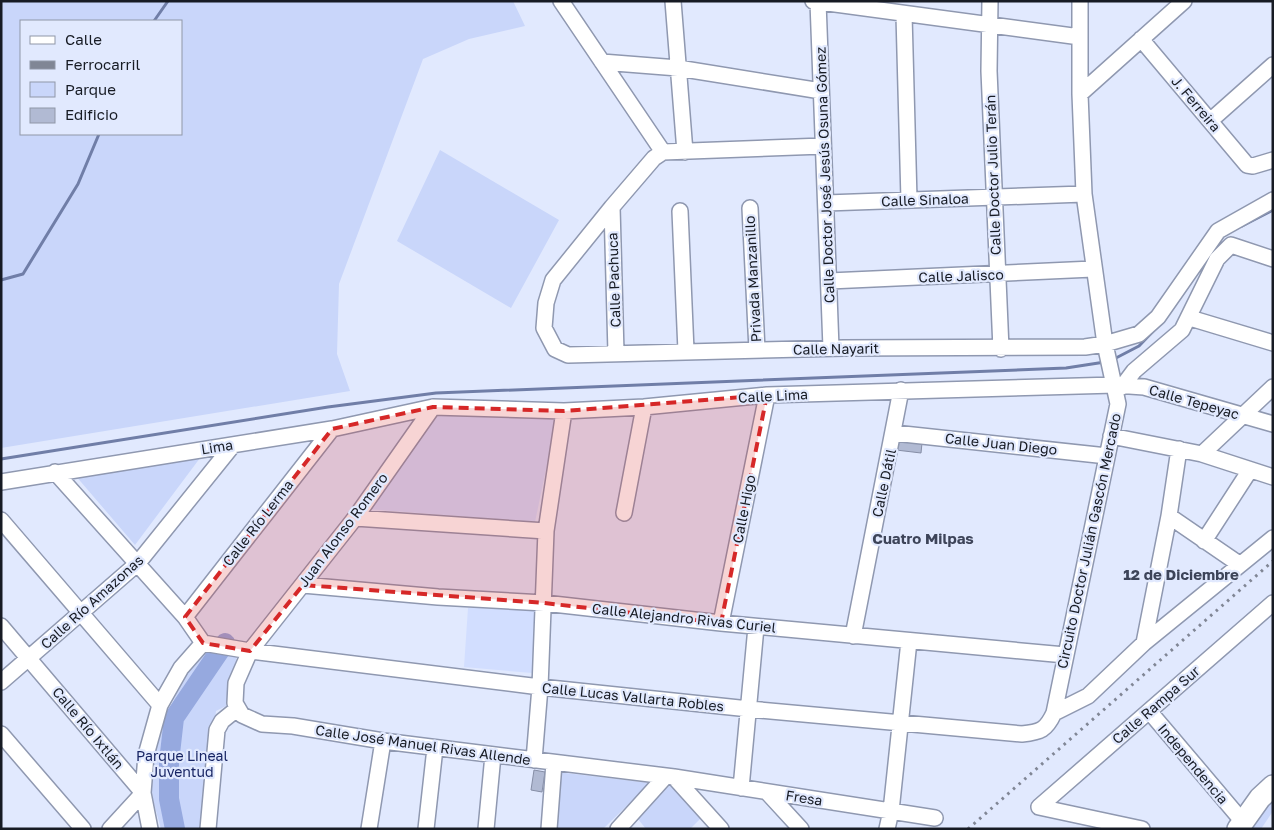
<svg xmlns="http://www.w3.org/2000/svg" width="1274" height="830" viewBox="0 0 1274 830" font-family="'Golos Text',sans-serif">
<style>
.built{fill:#d2deff}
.green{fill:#c9d6fa;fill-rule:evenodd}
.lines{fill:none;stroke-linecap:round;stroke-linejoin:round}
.stream{stroke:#707ea7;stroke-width:3}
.river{stroke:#96a9df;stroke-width:20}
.building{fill:#b1bad3;stroke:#868ea6}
.minor-casing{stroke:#8f98b0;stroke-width:18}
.highway-casing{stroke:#8f98b0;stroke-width:24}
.minor{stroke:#fff;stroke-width:15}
.highway{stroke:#fff;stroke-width:21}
.rail{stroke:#808695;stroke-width:3;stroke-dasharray:2.5 5;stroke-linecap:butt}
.marked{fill:#d62828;fill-opacity:0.2;stroke:#d62828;stroke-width:4;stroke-dasharray:10 6;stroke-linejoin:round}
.labels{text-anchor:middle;stroke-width:4.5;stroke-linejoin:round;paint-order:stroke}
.street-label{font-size:14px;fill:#171b24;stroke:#e1e9fe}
.park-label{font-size:14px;fill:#172463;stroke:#e1e9fe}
.neighbourhood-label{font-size:15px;font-weight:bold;fill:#3d4459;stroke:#e1e9fe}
</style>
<rect width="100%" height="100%" fill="#e1e9fe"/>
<path class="built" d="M 441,412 L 557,416 L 535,522 L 367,509 Z
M 468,608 L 536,609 L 532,673 L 464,667 Z"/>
<path class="green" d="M 1,1 L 513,1 L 525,26 L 469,39 L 423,59 L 339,284 L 337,354 L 350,391 L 1,448 ZM 21,21 L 181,21 L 181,134 L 21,134 Z
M 440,150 L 559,220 L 511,308 L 397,241 Z
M 203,454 L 135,545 L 75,475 Z
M 202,645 L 238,652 L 226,706 L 216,711 L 202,829 L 161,829 C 158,817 153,803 152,791 C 150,738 178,690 202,645 Z
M 557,772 L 650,783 L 603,829 L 552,829 Z
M 673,782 L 704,815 L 690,829 L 646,829 L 638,819 Z
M 1273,794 L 1273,811 L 1261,829 L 1246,829 Z"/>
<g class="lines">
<path class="stream" d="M 154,21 L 168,1
M 1242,226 L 1273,210
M 1,280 L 23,274 L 78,184 L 99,134
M 1114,359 L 1139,346 L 1160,324
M 1,459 L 328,407 L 436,393 L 1066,368 L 1105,362"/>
<path class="river" d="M 175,829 L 169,799 L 169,762 L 174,718 L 225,643"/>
</g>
<path class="building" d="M 898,439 L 922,443 L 921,453 L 896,450 Z
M 534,770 L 545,772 L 542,792 L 531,790 Z"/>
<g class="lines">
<g class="minor-casing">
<path id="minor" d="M 561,1 L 663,152
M 673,1 L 685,152
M 813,1 L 1080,37
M 990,1 L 989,71 L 1001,349
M 818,2 L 831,348
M 904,15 L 909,200
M 1141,39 L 1247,165 L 1253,166 L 1273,160
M 602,62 L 678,68 L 821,91
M 1080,94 L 1184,1
M 1210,121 L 1273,65
M 823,146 L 663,152 L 654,158 L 612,207 L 553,280 L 546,303 L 544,328 L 555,349 L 568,355 L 844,348 L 1085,347 L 1105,344 L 1139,334 L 1158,317 L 1218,231 L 1273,200
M 826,203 L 1084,194
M 612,207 L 616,353
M 750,208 L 757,350
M 680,211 L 686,351
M 829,281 L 1093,269
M 1190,318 L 1273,343
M 1122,387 L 1134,371 L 1182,330 L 1217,259 L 1231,245 L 1273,259
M 433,407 L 355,518 L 250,651 L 236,683 L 235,703 L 242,715 L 262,724 L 293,726 L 383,741 L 674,777 L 935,818
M 894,433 L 1107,456
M 1111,436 L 1202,454 L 1273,477
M 1202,454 L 1273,387
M 55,472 L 185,617 L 203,643
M 1,482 L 332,429 L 433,407 L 564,411 L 644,407 L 767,395 L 1115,385 L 1144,387 L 1273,424
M 624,513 L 644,407
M 1169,516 L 1239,564
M 355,518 L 546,531
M 1,520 L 160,705
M 1204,541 L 1250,470
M 303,585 L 438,597 L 544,603 L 721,623 L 1065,655
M 185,617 L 332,429
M 721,623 L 767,395
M 1,626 L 143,793 L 150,829
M 853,636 L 901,390
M 203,643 L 250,651 L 540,687 L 749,709 L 1022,734 C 1041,732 1046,730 1054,713 L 1118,404 L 1105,344 L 1084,194 L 1080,94 L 1080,1
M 1144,643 L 1169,516 L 1179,449
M 1,682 L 138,563 L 233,445
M 1149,711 L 1238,816
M 1054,713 L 1088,696 L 1144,643 L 1273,538
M 1,734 L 83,829
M 534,760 L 540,687 L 546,531 L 564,411
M 674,777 L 721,829
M 741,788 L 756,627
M 767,792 L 801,829
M 1039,807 L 1273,603
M 1039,807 L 1142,829
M 110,829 L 143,793 L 146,755 L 160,705 L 181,668 L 203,643
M 208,829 L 217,730 L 222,721 L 238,708
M 369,829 L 383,741
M 426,829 L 435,748
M 486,829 L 493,755
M 549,829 L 554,763
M 618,829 L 665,777
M 887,829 L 891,811 L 909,641"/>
</g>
<g class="highway-casing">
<path id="highway" d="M 1238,829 L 1260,798 L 1273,786"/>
</g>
<use href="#minor" class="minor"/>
<use href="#highway" class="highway"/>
<path class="rail" d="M 968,829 L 1273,561"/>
</g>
<path class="marked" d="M 767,395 L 721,623 L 544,603 L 303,585 L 250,651 L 203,643 L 185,617 L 332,429 L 433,407 L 564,411 Z"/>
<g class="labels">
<g class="street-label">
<text transform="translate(1196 104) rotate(50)" y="5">J. Ferreira</text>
<text transform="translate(825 175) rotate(-92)" y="5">Calle Doctor José Jesús Osuna Gómez</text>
<text transform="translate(993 175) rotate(-92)" y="5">Calle Doctor Julio Terán</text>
<text transform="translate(925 200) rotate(-2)" y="5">Calle Sinaloa</text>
<text transform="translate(961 276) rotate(-2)" y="5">Calle Jalisco</text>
<text transform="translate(753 279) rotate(-93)" y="5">Privada Manzanillo</text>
<text transform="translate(614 280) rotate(-92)" y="5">Calle Pachuca</text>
<text transform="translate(836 349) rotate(-1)" y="5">Calle Nayarit</text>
<text transform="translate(773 396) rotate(-3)" y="5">Calle Lima</text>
<text transform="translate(1194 402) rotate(16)" y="5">Calle Tepeyac</text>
<text transform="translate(1001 444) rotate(6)" y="5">Calle Juan Diego</text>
<text transform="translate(217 447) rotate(-9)" y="5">Lima</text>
<text transform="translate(884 483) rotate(-78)" y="5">Calle Dátil</text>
<text transform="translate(744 509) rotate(-79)" y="5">Calle Higo</text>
<text transform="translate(258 523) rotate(-52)" y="5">Calle Río Lerma</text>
<text transform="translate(343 530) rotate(-53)" y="5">Juan Alonso Romero</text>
<text transform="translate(1089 541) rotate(-78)" y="5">Circuito Doctor Julián Gascón Mercado</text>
<text transform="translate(92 602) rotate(-42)" y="5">Calle Río Amazonas</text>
<text transform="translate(684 618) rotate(6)" y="5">Calle Alejandro Rivas Curiel</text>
<text transform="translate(633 697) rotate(6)" y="5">Calle Lucas Vallarta Robles</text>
<text transform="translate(1156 705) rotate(-41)" y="5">Calle Rampa Sur</text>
<text transform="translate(88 728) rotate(50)" y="5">Calle Río Ixtlán</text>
<text transform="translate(423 745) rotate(8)" y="5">Calle José Manuel Rivas Allende</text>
<text transform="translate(1193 764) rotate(50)" y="5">Independencia</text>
<text transform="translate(804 798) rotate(9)" y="5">Fresa</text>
</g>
<g class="park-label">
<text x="182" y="761">Parque Lineal<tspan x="182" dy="16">Juventud</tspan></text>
</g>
<g class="neighbourhood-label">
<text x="923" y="544">Cuatro Milpas</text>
<text x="1181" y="580">12 de Diciembre</text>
</g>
</g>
<rect width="1274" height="830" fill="none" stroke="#171b24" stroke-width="5"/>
<rect x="20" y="20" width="162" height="115" fill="#e1e9fe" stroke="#9097a7"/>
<rect x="30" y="36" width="25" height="8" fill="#ffffff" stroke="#9097a7"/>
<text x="65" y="45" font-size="15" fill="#171b24">Calle</text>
<rect x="30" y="61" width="25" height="8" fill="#808695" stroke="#9097a7"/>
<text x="65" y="70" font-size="15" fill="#171b24">Ferrocarril</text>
<rect x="30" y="82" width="25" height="15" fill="#c9d6fa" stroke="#9097a7"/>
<text x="65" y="95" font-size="15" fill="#171b24">Parque</text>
<rect x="30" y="108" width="25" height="15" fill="#b1bad3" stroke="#9097a7"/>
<text x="65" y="120" font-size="15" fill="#171b24">Edificio</text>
</svg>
